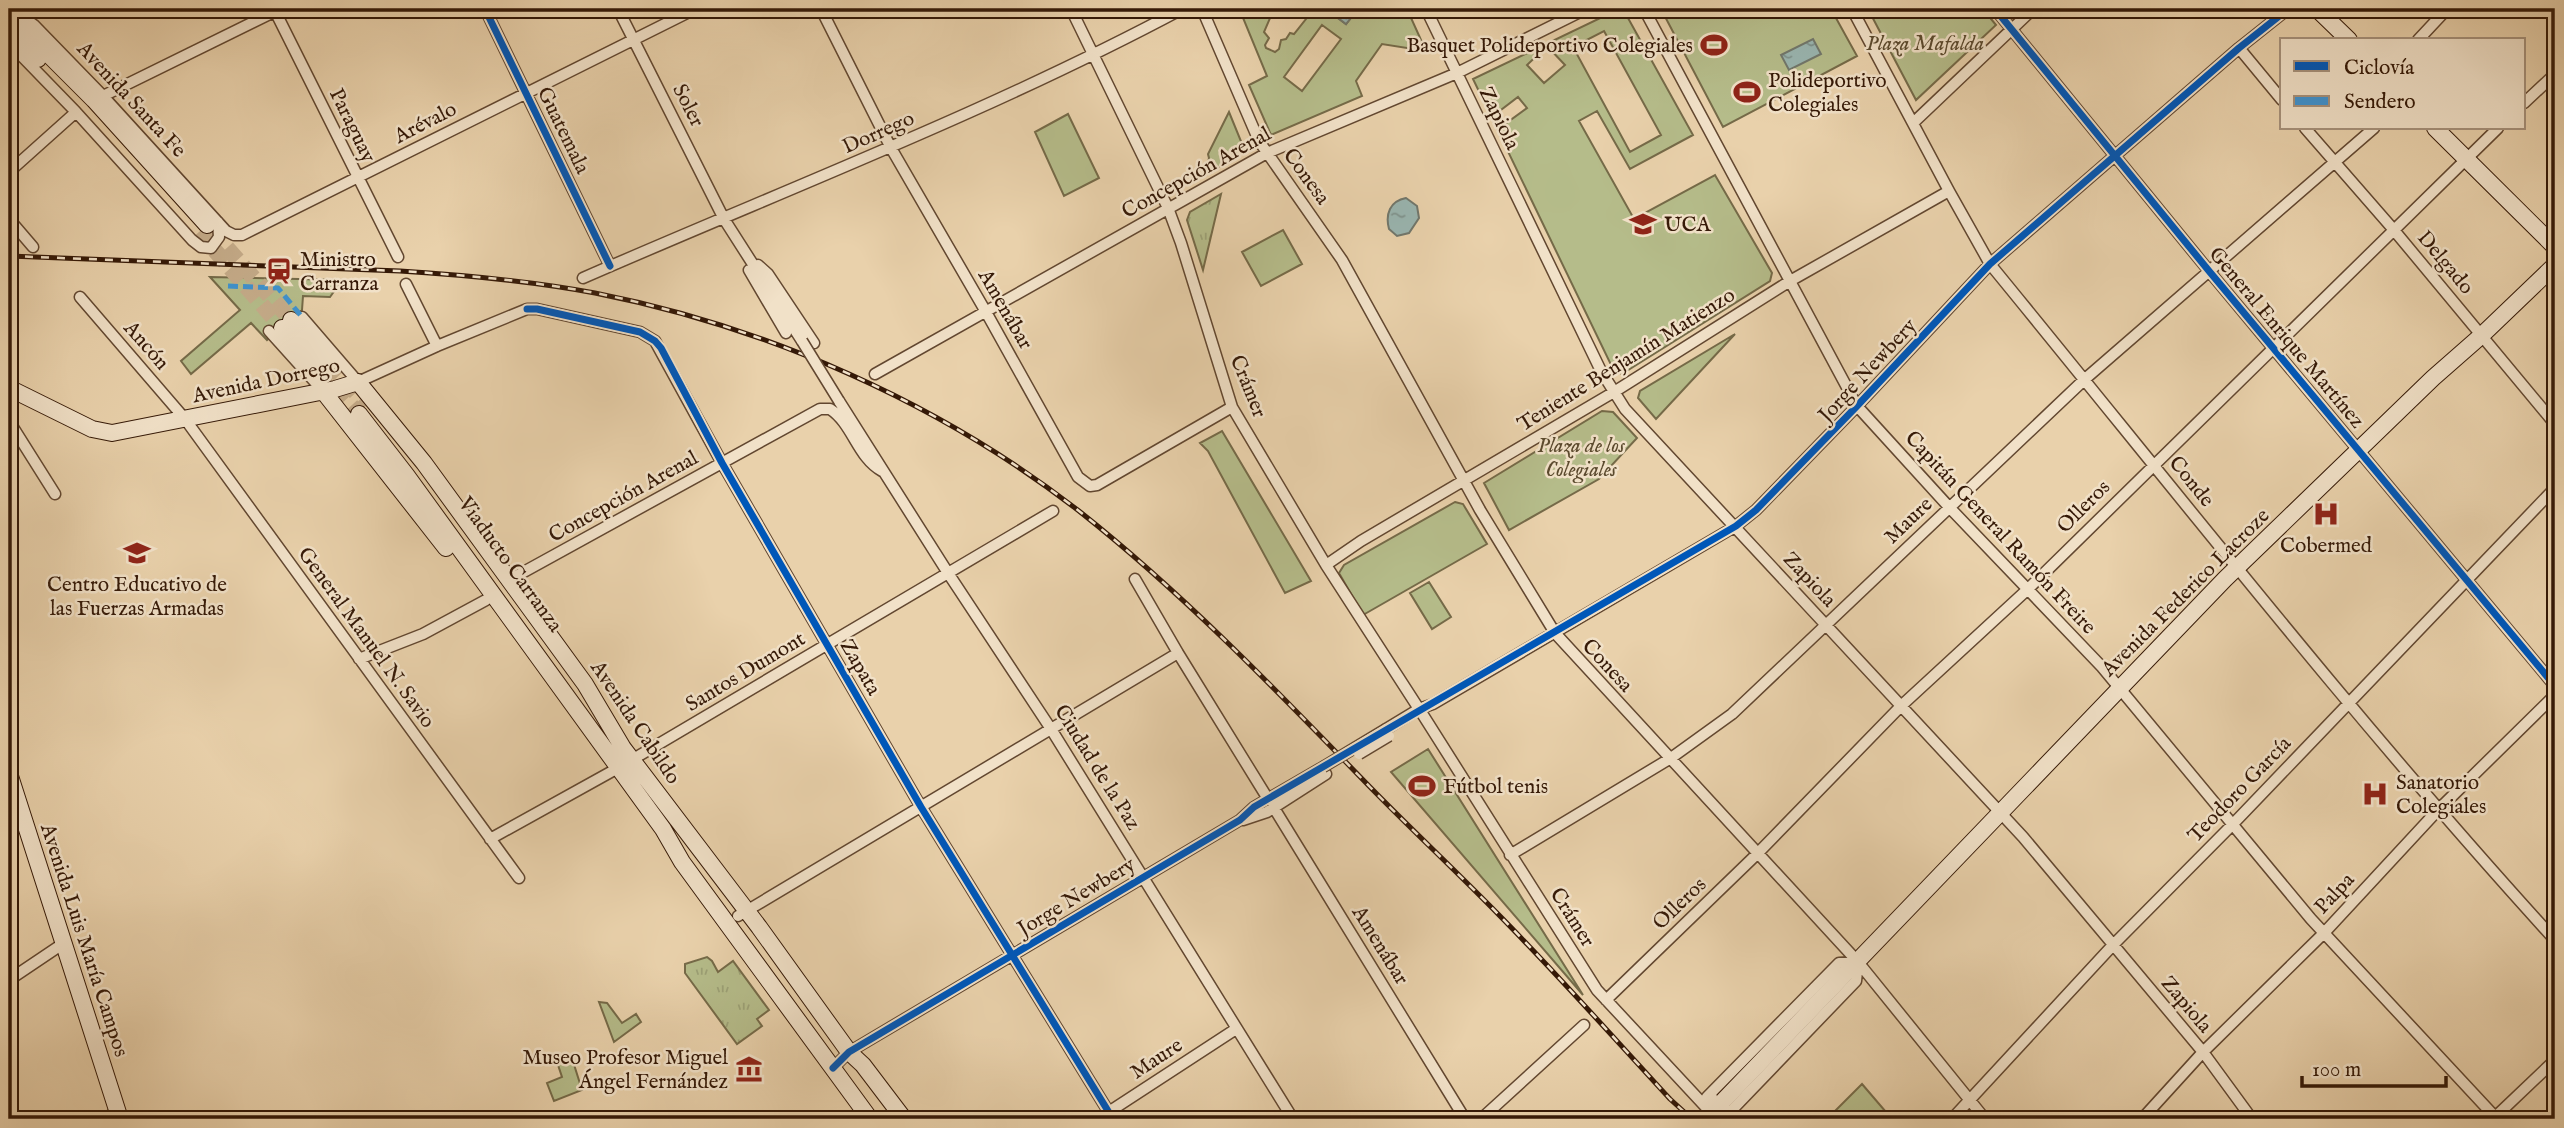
<svg xmlns="http://www.w3.org/2000/svg" width="2564" height="1128" viewBox="0 0 2564 1128" font-family="'IM FELL English',serif">
<style>
.grass{fill:url(#grass-tufts);stroke:#756a48;stroke-width:2}
.green{fill:#b5bc8a;stroke:#756a48;stroke-width:2;fill-rule:evenodd}
.water{fill:url(#water-ripples);stroke:#71776c;stroke-width:2}
.lines{fill:none;stroke-linecap:round;stroke-linejoin:round}
.secondary-tunnel{stroke:#c5ac8a;stroke-width:16;stroke-dasharray:16 8;stroke-linecap:butt}
.street-casing{stroke:#624730;stroke-width:13}
.secondary-casing{stroke:#351907;stroke-width:18}
.street{stroke:#f1e1c8;stroke-width:10}
.secondary{stroke:#f1e1c8;stroke-width:16}
.rail-casing{stroke:#351907;stroke-width:5}
.rail{stroke:#f1e1c8;stroke-width:2.5;stroke-dasharray:8;stroke-linecap:butt}
.street-bridge-casing{stroke:#624730;stroke-width:13;stroke-linecap:butt}
.street-bridge{stroke:#f1e1c8;stroke-width:10}
.quiet{stroke:#3e93d1;stroke-width:5;stroke-dasharray:10 5;stroke-linecap:butt}
.cycleway-casing{stroke:#f1e1c8;stroke-width:11}
.cycleway{stroke:#0057b8;stroke-width:7}
.labels{text-anchor:middle;stroke-width:5;stroke-linejoin:round;paint-order:stroke}
.park-label{font-size:21px;font-style:italic;fill:#5b4a2e;stroke:#f1e1c8}
.poi-label{font-size:21px;fill:#351907;stroke:#f1e1c8;text-anchor:start}
.street-label{font-size:21px;fill:#351907;stroke:#f1e1c8}
</style>
<defs>
<pattern id="grass-tufts" width="24" height="20" patternUnits="userSpaceOnUse" patternTransform="scale(1.75)"><rect width="24" height="20" fill="#b5bc8a"/><path d="M3 7l-1-3M5 7V3M7 7l1-3M15 17l-1-3M17 17v-4M19 17l1-3" fill="none" stroke="#9ca176"/></pattern>
<pattern id="water-ripples" width="26" height="14" patternUnits="userSpaceOnUse" patternTransform="scale(1.75)"><rect width="26" height="14" fill="#99b5b0"/><path d="M2 4q2-2 4 0t4 0M15 11q2-2 4 0t4 0" fill="none" stroke="#7e928d"/></pattern>
</defs>
<rect width="100%" height="100%" fill="#e9d1ab"/>
<filter id="stains"><feTurbulence type="fractalNoise" baseFrequency=".00286" numOctaves="4"/><feColorMatrix values="0 0 0 0 .2 0 0 0 0 .09 0 0 0 0 .02 0 0 0 .5 -.17"/></filter>
<radialGradient id="worn" r=".72"><stop offset=".6" stop-color="#630" stop-opacity="0"/><stop offset="1" stop-color="#630" stop-opacity=".3"/></radialGradient>
<path class="grass" d="M 1221,194 L 1203,270 L 1187,220 L 1190,212 Z
M 707,957 L 712,961 L 718,972 L 733,961 L 769,1010 L 757,1019 L 762,1026 L 737,1044 L 685,973 L 685,964 Z"/>
<path class="green" d="M 1248,9 L 1274,9 L 1264,32 L 1269,38 L 1265,45 L 1266,48 L 1275,52 L 1279,49 L 1281,40 L 1286,39 L 1290,33 L 1294,34 L 1314,9 L 1338,9 L 1334,15 L 1346,24 L 1358,9 L 1407,9 L 1426,51 L 1382,44 L 1356,81 L 1362,96 L 1271,135 L 1249,85 L 1267,76 L 1241,13 ZM 1322,25 L 1341,39 L 1302,91 L 1284,77 Z
M 1619,9 L 1623,9 L 1693,135 L 1630,169 L 1597,111 L 1579,121 L 1634,219 L 1715,175 L 1772,273 L 1770,281 L 1622,374 L 1614,371 L 1473,79 ZM 1604,31 L 1661,135 L 1630,152 L 1573,47 ZM 1547,46 L 1565,65 L 1544,83 L 1527,65 ZM 1518,97 L 1527,108 L 1505,124 L 1497,113 Z
M 1661,9 L 1831,9 L 1857,56 L 1723,127 Z
M 1868,9 L 1983,9 L 1996,25 L 1916,100 Z
M 1229,112 L 1245,151 L 1204,176 L 1209,158 L 1208,154 Z
M 1068,114 L 1099,178 L 1064,196 L 1035,132 Z
M 1283,230 L 1302,264 L 1261,286 L 1242,252 Z
M 210,277 L 342,280 L 330,297 L 303,296 L 302,310 L 267,340 L 251,323 L 191,374 L 181,361 L 240,310 Z
M 1735,334 L 1656,419 L 1638,398 L 1640,391 Z
M 1602,411 L 1613,412 L 1637,438 L 1599,479 L 1509,530 L 1484,483 Z
M 1222,431 L 1311,581 L 1285,593 L 1208,451 L 1200,443 Z
M 1455,502 L 1463,504 L 1487,544 L 1363,615 L 1339,573 L 1344,565 Z
M 1429,582 L 1451,617 L 1432,629 L 1410,593 Z
M 1428,749 L 1583,995 L 1391,772 Z
M 599,1002 L 607,1003 L 622,1023 L 636,1014 L 641,1022 L 614,1042 Z
M 571,1055 L 582,1090 L 554,1101 L 547,1083 L 562,1077 L 557,1062 Z
M 1862,1084 L 1892,1119 L 1827,1119 Z"/>
<path class="water" d="M 1339,9 L 1358,9 L 1346,24 L 1334,15 Z
M 1813,39 L 1821,54 L 1789,70 L 1781,55 Z
M 1406,198 L 1417,206 L 1419,218 L 1409,233 L 1397,236 L 1389,229 C 1385,214 1390,201 1406,198 Z"/>
<g class="lines">
<path class="secondary-tunnel" d="M 211,230 L 291,320
M 199,232 L 282,328
M 329,363 L 367,405
M 319,370 L 359,414"/>
<g class="street-casing">
<path id="street" d="M 274,9 L 398,257
M 485,9 L 610,266
M 618,9 L 724,219 L 802,341
M 821,9 L 891,148 L 986,312 L 1078,477 L 1090,486 L 1097,485 L 1232,407
M 1071,9 L 1168,208 L 1181,243 L 1232,407 L 1326,565 L 1419,709
M 1202,9 L 1259,141 L 1342,260 L 1480,510 L 1555,633 L 1858,962 L 1985,1119
M 1426,9 L 1601,371 L 1625,409 L 2023,837 L 2203,1052 L 2252,1119
M 1644,9 L 1857,406 L 1949,507 L 2102,667 L 2311,919 L 2497,1119
M 1852,9 L 1949,191 L 1990,264 C 2176,491 2357,723 2555,940
M 1995,9 L 2209,271 L 2555,686
M 20,15 L 34,25 L 103,96 L 226,231 L 234,235 L 242,235 L 695,9
M 2418,40 L 2447,9
M 9,43 L 76,112 L 192,240 L 201,247 L 211,248 L 219,237 L 218,222
M 2239,48 L 2282,100
M 103,96 L 280,9
M 2524,103 L 2555,74
M 1913,123 L 2033,9
M 2305,128 L 2393,229 L 2555,424
M 9,172 L 76,112
M 9,219 L 33,247
M 758,265 L 768,274 L 814,343
M 749,270 L 786,333
M 583,278 C 784,190 989,112 1182,9
M 406,284 L 437,346
M 80,297 L 185,419 L 519,878
M 302,317 L 358,382 L 437,346 L 527,309 L 537,309 L 640,332 L 655,341 L 722,463 L 921,807 L 1113,1119
M 269,331 L 323,391
M 875,374 L 1267,153 L 1457,73 L 1586,9
M 839,401 L 948,573 L 1051,729 L 1293,1119
M 9,421 L 55,494
M 1326,565 L 1361,541 L 1614,392 L 1790,281 L 1949,191
M 1135,579 L 1178,653 L 1268,799
M 509,580 L 820,409 L 830,409 C 853,424 857,457 882,471
M 359,659 L 423,634 L 486,600
M 1423,715 L 1597,990 L 1717,1119
M 1386,729 L 1419,709 L 1433,704 L 1736,526 L 1756,510 L 1857,406 L 1990,264 L 2239,48 L 2288,9
M 1281,794 L 1273,803 L 1274,808 L 1465,1119
M 1243,820 L 1267,812 L 1326,774
M 490,839 L 618,768 L 1053,511
M 1510,855 L 1671,758 L 1732,714 L 2085,379 L 2374,128
M 738,916 L 1178,653
M 9,980 L 64,943
M 1606,1000 L 1757,854 L 1901,706 L 2028,589 L 2498,128
M 833,1068 L 849,1052 L 1240,820 L 1254,807 L 1323,767
M 1711,1094 L 1715,1107 L 1730,1112 L 1856,981 L 1858,962
M 1707,1097 L 1839,963 L 1858,962
M 105,1119 L 117,1111
M 1098,1119 L 1236,1029
M 1481,1119 L 1584,1025
M 1952,1119 L 2113,945 L 2233,824 L 2555,488
M 2142,1119 L 2203,1052 L 2324,933 L 2438,810 L 2555,695
M 2493,1119 L 2555,1060"/>
</g>
<g class="secondary-casing">
<path id="secondary" d="M 9,9 L 32,38 L 94,100 L 207,225
M 2317,9 L 2349,40
M 9,32 L 38,59
M 2435,128 L 2555,247
M 291,320 L 329,363
M 282,328 L 319,370
M 9,388 L 92,429 L 112,433 L 335,389 L 358,382 L 424,463 L 585,684 L 623,748 L 759,927 L 849,1052 L 863,1065 L 904,1119
M 323,391 L 446,548
M 359,414 L 407,476 L 663,829 L 682,862 L 870,1119
M 9,773 L 120,1119
M 1723,1101 L 2225,579 L 2433,378 L 2482,335 L 2555,265"/>
</g>
<use href="#street" class="street"/>
<use href="#secondary" class="secondary"/>
<g class="rail-casing">
<path id="rail" d="M 9,256 L 400,271 C 465,275 531,281 595,293 C 768,327 940,403 1079,511 C 1184,594 1277,691 1370,787 C 1412,830 1456,871 1498,914 C 1557,974 1613,1037 1670,1099 L 1692,1119"/>
</g>
<use href="#rail" class="rail"/>
<g class="street-bridge-casing">
<path id="street-bridge" d="M 802,341 L 839,401
M 1359,754 L 1389,736
M 1323,767 L 1386,729"/>
</g>
<use href="#street-bridge" class="street-bridge"/>
<path class="quiet" d="M 228,286 L 278,288 L 302,317"/>
<g class="cycleway-casing">
<path id="cycleway" d="M 485,9 L 610,266
M 1995,9 L 2209,271 L 2555,686
M 527,309 L 537,309 L 640,332 L 655,341 L 661,348 L 722,463 L 921,807 L 1113,1119
M 833,1068 L 849,1052 L 1240,820 L 1254,807 L 1736,526 L 1756,510 L 1857,406 L 1990,264 L 2239,48 L 2288,9"/>
</g>
<use href="#cycleway" class="cycleway"/>
</g>
<defs>
<g id="stadium-bare" transform="scale(2.1)"><path d="M0-5a6.5 5 0 1 0 0 10a6.5 5 0 1 0 0-10ZM-3.5-1.8h7v3.6h-7Z" fill="#8f2418" stroke="#f1e1c8" stroke-width="2.5" paint-order="stroke"/></g>
<g id="university-bare" transform="scale(2.1)"><path d="M0-5L7-2L0 1L-7-2ZM-4 1L0 2.5L4 1V4Q0 6-4 4Z" fill="#8f2418" stroke="#f1e1c8" stroke-width="2.5" paint-order="stroke"/></g>
<g id="station-bare" transform="scale(2.1)"><path d="M-3-6H3Q5-6 5-4V2Q5 4 3 4L4.5 6H3L1.5 4h-3L-3 6H-4.5L-3 4Q-5 4-5 2V-4Q-5-6-3-6ZM-3.5-4v3h7v-3ZM-3.5 1v1.5H-2V1ZM2 1v1.5H3.5V1Z" fill="#8f2418" stroke="#f1e1c8" stroke-width="2.5" paint-order="stroke"/></g>
<g id="hospital-bare" transform="scale(2.1)"><path d="M-5-5h3v3.5h4V-5h3V5h-3V1.5h-4V5h-3Z" fill="#8f2418" stroke="#f1e1c8" stroke-width="2.5" paint-order="stroke"/></g>
<g id="museum-bare" transform="scale(2.1)"><path d="M0-6L6-3V-2H-6V-3ZM-5-1h2V3h-2ZM-1-1h2V3h-2ZM3-1h2V3H3ZM-6 4H6V6H-6Z" fill="#8f2418" stroke="#f1e1c8" stroke-width="2.5" paint-order="stroke"/></g>
</defs>
<g fill-rule="evenodd">
<use href="#stadium-bare" x="1714" y="45"/>
<use href="#stadium-bare" x="1747" y="92"/>
<use href="#university-bare" x="1643" y="224"/>
<use href="#station-bare" x="279" y="271"/>
<use href="#hospital-bare" x="2326" y="514"/>
<use href="#university-bare" x="137" y="553"/>
<use href="#stadium-bare" x="1422" y="786"/>
<use href="#hospital-bare" x="2375" y="794"/>
<use href="#museum-bare" x="749" y="1069"/>
</g>
<g class="labels">
<g class="park-label">
<text x="1925" y="50">Plaza Mafalda</text>
<text x="1581" y="452">Plaza de los<tspan x="1581" dy="24">Colegiales</tspan></text>
</g>
<g class="poi-label">
<text x="1693" y="52" text-anchor="end">Basquet Polideportivo Colegiales</text>
<text x="1768" y="87">Polideportivo<tspan x="1768" dy="24">Colegiales</tspan></text>
<text x="1664" y="231">UCA</text>
<text x="300" y="266">Ministro<tspan x="300" dy="24">Carranza</tspan></text>
<text x="2326" y="552" text-anchor="middle">Cobermed</text>
<text x="137" y="591" text-anchor="middle">Centro Educativo de<tspan x="137" dy="24">las Fuerzas Armadas</tspan></text>
<text x="2396" y="789">Sanatorio<tspan x="2396" dy="24">Colegiales</tspan></text>
<text x="1443" y="793">Fútbol tenis</text>
<text x="728" y="1064" text-anchor="end">Museo Profesor Miguel<tspan x="728" dy="24">Ángel Fernández</tspan></text>
</g>
<g class="street-label">
<text transform="translate(132 99) rotate(47)" y="7">Avenida Santa Fe</text>
<text transform="translate(689 105) rotate(63)" y="7">Soler</text>
<text transform="translate(1500 118) rotate(64)" y="7">Zapiola</text>
<text transform="translate(425 122) rotate(-27)" y="7">Arévalo</text>
<text transform="translate(353 125) rotate(64)" y="7">Paraguay</text>
<text transform="translate(564 130) rotate(64)" y="7">Guatemala</text>
<text transform="translate(878 132) rotate(-24)" y="7">Dorrego</text>
<text transform="translate(1196 172) rotate(-29)" y="7">Concepción Arenal</text>
<text transform="translate(1307 176) rotate(54)" y="7">Conesa</text>
<text transform="translate(2446 262) rotate(50)" y="7">Delgado</text>
<text transform="translate(1006 309) rotate(60)" y="7">Amenábar</text>
<text transform="translate(2287 337) rotate(50)" y="7">General Enrique Martínez</text>
<text transform="translate(147 345) rotate(49)" y="7">Ancón</text>
<text transform="translate(1626 359) rotate(-32)" y="7">Teniente Benjamín Matienzo</text>
<text transform="translate(1867 370) rotate(-47)" y="7">Jorge Newbery</text>
<text transform="translate(266 380) rotate(-12)" y="7">Avenida Dorrego</text>
<text transform="translate(1249 386) rotate(68)" y="7">Crámer</text>
<text transform="translate(2192 481) rotate(51)" y="7">Conde</text>
<text transform="translate(623 496) rotate(-29)" y="7">Concepción Arenal</text>
<text transform="translate(2083 506) rotate(-45)" y="7">Olleros</text>
<text transform="translate(1908 520) rotate(-44)" y="7">Maure</text>
<text transform="translate(2001 532) rotate(47)" y="7">Capitán General Ramón Freire</text>
<text transform="translate(511 564) rotate(54)" y="7">Viaducto Carranza</text>
<text transform="translate(1810 579) rotate(47)" y="7">Zapiola</text>
<text transform="translate(2185 592) rotate(-45)" y="7">Avenida Federico Lacroze</text>
<text transform="translate(367 637) rotate(54)" y="7">General Manuel N. Savio</text>
<text transform="translate(1608 665) rotate(47)" y="7">Conesa</text>
<text transform="translate(861 667) rotate(60)" y="7">Zapata</text>
<text transform="translate(745 671) rotate(-31)" y="7">Santos Dumont</text>
<text transform="translate(636 722) rotate(56)" y="7">Avenida Cabildo</text>
<text transform="translate(1098 767) rotate(58)" y="7">Ciudad de la Paz</text>
<text transform="translate(2239 789) rotate(-46)" y="7">Teodoro García</text>
<text transform="translate(2334 893) rotate(-47)" y="7">Palpa</text>
<text transform="translate(1076 896) rotate(-31)" y="7">Jorge Newbery</text>
<text transform="translate(1679 903) rotate(-44)" y="7">Olleros</text>
<text transform="translate(1573 917) rotate(58)" y="7">Crámer</text>
<text transform="translate(85 940) rotate(72)" y="7">Avenida Luis María Campos</text>
<text transform="translate(1381 945) rotate(58)" y="7">Amenábar</text>
<text transform="translate(2187 1004) rotate(50)" y="7">Zapiola</text>
<text transform="translate(1156 1058) rotate(-33)" y="7">Maure</text>
</g>
</g>
<rect width="2564" height="1128" fill="none" stroke="#e9d1ab" stroke-width="35"/>
<rect x="10" y="10" width="2543" height="1107" fill="none" stroke="#351907" stroke-width="3.5"/>
<rect x="18" y="18" width="2529" height="1093" fill="none" stroke="#351907" stroke-width="2"/>
<rect x="2280" y="38" width="245" height="91" fill="#f1e1c8" stroke="#a6917b" stroke-width="2"/>
<rect x="2294" y="61" width="35" height="10" fill="#0057b8" stroke="#a6917b" stroke-width="2"/>
<text x="2344" y="74" font-size="21" fill="#351907">Ciclovía</text>
<rect x="2294" y="96" width="35" height="10" fill="#3e93d1" stroke="#a6917b" stroke-width="2"/>
<text x="2344" y="108" font-size="21" fill="#351907">Sendero</text>
<path d="M2302 1076v10h144v-10" fill="none" stroke="#351907" stroke-width="3.5"/>
<text x="2312" y="1076" font-size="21" fill="#351907" stroke="#f1e1c8" stroke-width="5" paint-order="stroke">100 m</text>
<rect width="100%" height="100%" filter="url(#stains)"/>
<rect width="100%" height="100%" fill="url(#worn)"/>
</svg>
